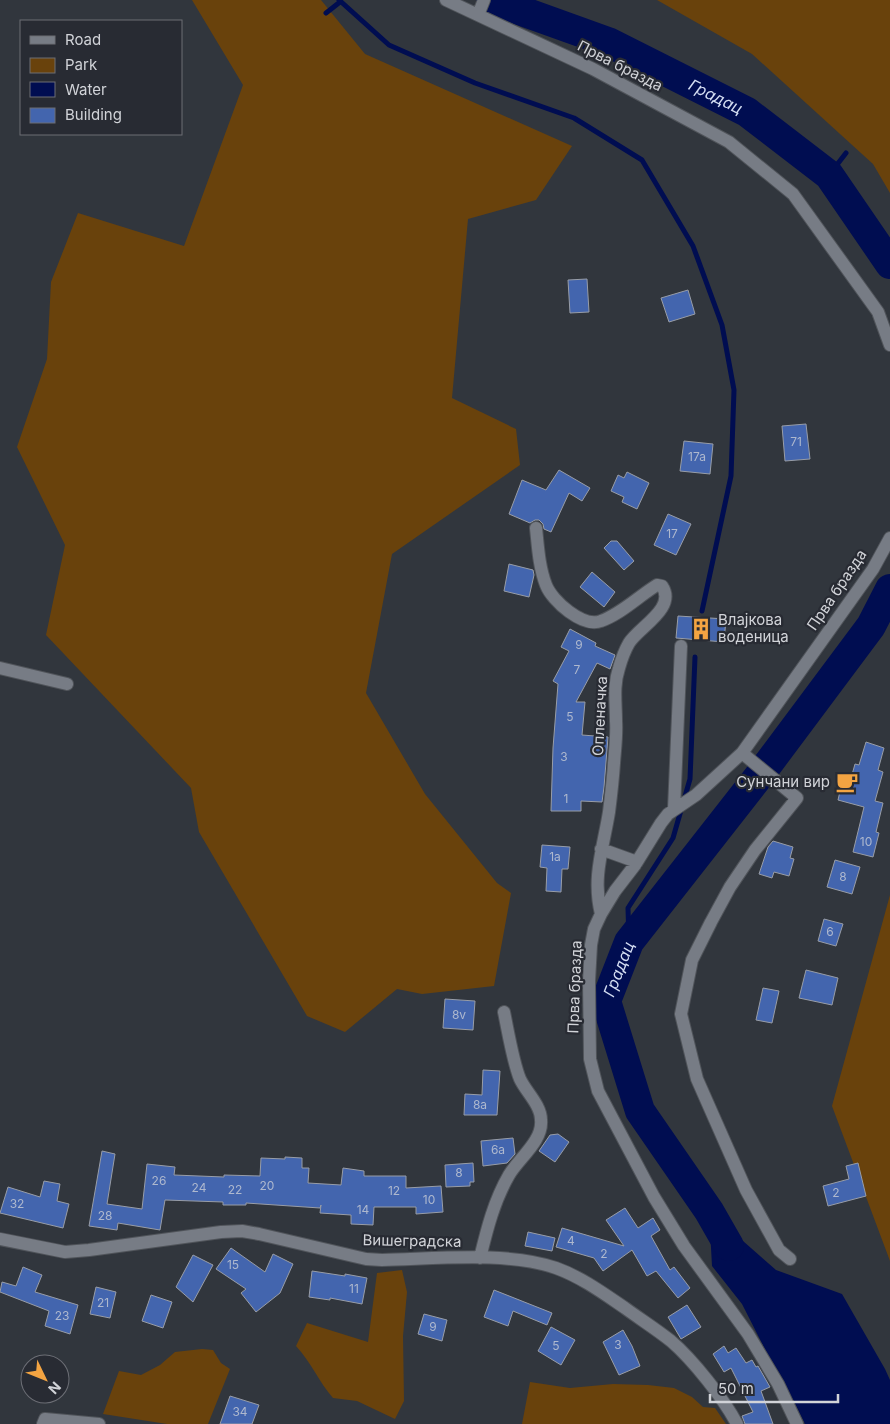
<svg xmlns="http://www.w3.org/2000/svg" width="890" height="1424" viewBox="0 0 890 1424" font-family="Inter,sans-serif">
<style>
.green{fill:#69420c}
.water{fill:#000d51}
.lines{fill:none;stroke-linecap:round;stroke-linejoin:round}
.stream{stroke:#000d51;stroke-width:5}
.river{stroke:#000d51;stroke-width:30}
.building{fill:#4365ae;stroke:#989da7}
.minor-casing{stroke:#50545a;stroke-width:14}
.minor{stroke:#777c85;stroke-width:12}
.labels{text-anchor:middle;stroke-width:4.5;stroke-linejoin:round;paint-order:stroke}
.number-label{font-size:12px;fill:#aeb8ce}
.street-label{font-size:15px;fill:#d1d3d8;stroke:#282b33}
.poi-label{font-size:15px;fill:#d1d3d8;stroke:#282b33;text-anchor:start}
.water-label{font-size:16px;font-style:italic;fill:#d3ddf2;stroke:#282b33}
</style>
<rect width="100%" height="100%" fill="#31363d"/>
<path class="green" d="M 192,0 L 321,0 L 365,54 L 572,146 L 536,200 L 468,219 L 452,398 L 516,429 L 520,465 L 392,554 L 366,693 L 425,794 L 497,883 L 511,893 L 494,986 L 422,994 L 397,989 L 345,1032 L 307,1016 L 199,832 L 191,788 L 46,635 L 65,545 L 17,447 L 47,359 L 51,282 L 78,213 L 184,246 L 243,85 Z
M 657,0 L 890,0 L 890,193 L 873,164 L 752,54 Z
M 890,895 L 890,1261 L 832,1106 Z
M 402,1270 L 407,1292 L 403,1336 L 404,1401 L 395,1419 L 357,1401 L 333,1398 C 319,1382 311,1362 296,1346 L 307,1323 L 368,1342 L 377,1273 Z
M 202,1349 L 213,1350 L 221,1363 L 230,1369 L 208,1424 L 167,1424 L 103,1414 L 119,1371 L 141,1375 L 160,1365 L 175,1352 Z
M 530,1382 L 570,1388 L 613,1384 L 648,1385 L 674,1388 L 692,1397 L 703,1407 L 715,1408 L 726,1424 L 522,1424 Z"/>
<path class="water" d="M 709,1211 L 776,1270 L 842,1294 L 885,1369 L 890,1380 L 890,1424 L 805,1424 L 793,1400 L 774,1367 L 742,1304 L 712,1266 Z"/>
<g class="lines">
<path class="stream" d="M 339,0 L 389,45 L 475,83 L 574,118 L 642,160 L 693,246 L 722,325 L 734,390 L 731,476 L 702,611
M 326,13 L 340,2
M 829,175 L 846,153
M 629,942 L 628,908 L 673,838 L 690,779 L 695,657"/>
<g class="river">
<path id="s1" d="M 491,0 L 608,42 L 747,112 L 829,175 L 890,264"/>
<path id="s2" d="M 729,1246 L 709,1211 L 640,1111 L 606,1001 L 629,942 L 759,776 L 871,626 L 890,589"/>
</g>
</g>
<path class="building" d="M 587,279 L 589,312 L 570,313 L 568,280 Z
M 688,290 L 695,314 L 669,322 L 661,298 Z
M 806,424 L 810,459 L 785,461 L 782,426 Z
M 684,441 L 713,444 L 710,474 L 680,471 Z
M 559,470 L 590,488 L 582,501 L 569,493 L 551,532 L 544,529 L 543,524 L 539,520 L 535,520 L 530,523 L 509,514 L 522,480 L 546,490 Z
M 627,472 L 649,483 L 637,509 L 622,502 L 624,497 L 611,491 L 618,475 L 624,478 Z
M 668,514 L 691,524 L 676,555 L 654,545 Z
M 611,541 L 617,541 L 634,561 L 624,570 L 604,548 Z
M 509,564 L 533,570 L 534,575 L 529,597 L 504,591 Z
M 592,572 L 615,592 L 604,607 L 580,587 Z
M 678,616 L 726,619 L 724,642 L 676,638 Z
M 570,629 L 596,643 L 595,646 L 615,655 L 610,669 L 597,663 L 576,702 L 585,702 L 582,735 L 608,737 L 604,787 L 602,802 L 581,801 L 581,811 L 551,811 L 553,748 L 558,684 L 553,681 L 569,651 L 561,647 Z
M 866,742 L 884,748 L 878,770 L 883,772 L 875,801 L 883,803 L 876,832 L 879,833 L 873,857 L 853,852 L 864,807 L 838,800 L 841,787 L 848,789 L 855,764 L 859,765 Z
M 773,841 L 793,847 L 790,858 L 794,859 L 789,876 L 774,872 L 772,878 L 759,874 L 768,847 Z
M 542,845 L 570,847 L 568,869 L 562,869 L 561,892 L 546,891 L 547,868 L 540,867 Z
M 835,860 L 860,867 L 852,894 L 827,887 Z
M 824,919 L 843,924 L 836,946 L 818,941 Z
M 806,970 L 838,978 L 832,1005 L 799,998 Z
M 763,988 L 779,991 L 772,1023 L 756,1020 Z
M 445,999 L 475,1001 L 473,1030 L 443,1028 Z
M 483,1070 L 500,1071 L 497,1115 L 464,1115 L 465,1094 L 482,1095 Z
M 558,1134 L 569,1142 L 555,1162 L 539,1151 L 550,1135 Z
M 513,1138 L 515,1154 L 507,1163 L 483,1166 L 481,1141 Z
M 102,1151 L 115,1154 L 107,1204 L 142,1209 L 147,1164 L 175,1167 L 174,1175 L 224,1177 L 224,1175 L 260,1176 L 261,1158 L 285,1159 L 285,1157 L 302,1158 L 302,1168 L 309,1168 L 308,1183 L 341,1185 L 343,1168 L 364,1171 L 364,1176 L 406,1176 L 406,1188 L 441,1186 L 443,1212 L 416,1214 L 416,1207 L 374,1207 L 373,1225 L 351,1224 L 351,1215 L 320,1213 L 321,1205 L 320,1208 L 246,1203 L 246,1205 L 223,1205 L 223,1202 L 165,1200 L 160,1230 L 118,1223 L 117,1230 L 89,1226 Z
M 473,1163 L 474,1182 L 470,1182 L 470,1186 L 446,1187 L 445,1165 Z
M 858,1163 L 866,1196 L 828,1206 L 823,1186 L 849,1179 L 846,1166 Z
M 44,1181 L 60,1184 L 57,1201 L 69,1204 L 63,1228 L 0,1213 L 8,1187 L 40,1197 Z
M 625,1208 L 638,1228 L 653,1218 L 660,1230 L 651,1236 L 670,1270 L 674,1267 L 690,1288 L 678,1298 L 656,1271 L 647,1276 L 632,1250 L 603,1271 L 594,1258 L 556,1247 L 562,1228 L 624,1246 L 606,1220 Z
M 528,1232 L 555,1238 L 552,1251 L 525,1246 Z
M 231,1248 L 265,1272 L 273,1254 L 293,1264 L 280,1293 L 256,1312 L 241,1293 L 246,1289 L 216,1269 Z
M 193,1255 L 213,1265 L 193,1302 L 176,1287 Z
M 23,1267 L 42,1275 L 35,1292 L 78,1305 L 70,1334 L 45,1326 L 49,1311 L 0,1292 L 2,1282 L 16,1286 Z
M 312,1271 L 345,1276 L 345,1274 L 367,1278 L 362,1304 L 330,1298 L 330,1300 L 309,1297 Z
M 96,1287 L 116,1292 L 110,1318 L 90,1314 Z
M 494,1290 L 552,1313 L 547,1325 L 513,1311 L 508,1326 L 484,1317 Z
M 151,1295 L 172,1302 L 163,1328 L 142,1321 Z
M 687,1305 L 701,1327 L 681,1339 L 668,1317 Z
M 424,1314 L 447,1320 L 442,1341 L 418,1334 Z
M 551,1327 L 575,1340 L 561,1365 L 538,1351 Z
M 623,1330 L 632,1346 L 640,1366 L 619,1375 L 603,1342 Z
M 724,1346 L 728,1353 L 736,1348 L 746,1363 L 752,1360 L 756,1367 L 758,1366 L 770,1387 L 761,1391 L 773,1424 L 745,1424 L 742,1416 L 753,1412 L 731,1368 L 724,1372 L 713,1354 Z
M 230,1396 L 259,1405 L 252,1424 L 220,1424 Z"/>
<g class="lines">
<g class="minor-casing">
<path id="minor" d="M 446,0 L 593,69 L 729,142 L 793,194 L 878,312 L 890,345
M 478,15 L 484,0
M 536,528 C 538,547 539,567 546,585 C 552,601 583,628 601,621 C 621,614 639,596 657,585 L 662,586 C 677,608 639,627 629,643 C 625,650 621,661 619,668 C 613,686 616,703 616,721 C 617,735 615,749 614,763 C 613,779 611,796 609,812 C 603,849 592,877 601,914
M 0,668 L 67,684
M 742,753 L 797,798 L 755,850 L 730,887 L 711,922 L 692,960 L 681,1014 L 697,1079 L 746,1190 L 779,1250 L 790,1259
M 674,809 L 681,646
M 601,849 L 637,862
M 0,1239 L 65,1252 L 89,1250 L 221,1232 L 242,1231 L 259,1234 L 366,1259 L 382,1260 C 434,1259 508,1251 556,1268 C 581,1277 603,1293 625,1308 C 640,1319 656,1329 671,1341 C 693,1360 724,1399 737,1424
M 480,1258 C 487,1229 494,1201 509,1175 C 519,1158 543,1141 541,1120 C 541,1105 526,1092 520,1079 C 513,1062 508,1031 504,1012
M 43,1424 L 45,1419 L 99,1424
M 797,1424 L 778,1384 L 748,1334 L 684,1246 L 654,1197 L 598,1091 L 590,1059 L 589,981 L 591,945 L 594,929 L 601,914 L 615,891 L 635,865 L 661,823 L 668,814 L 696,795 L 742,753 L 873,569 L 890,538"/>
</g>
<use href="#minor" class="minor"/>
</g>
<defs>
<g id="building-bare" transform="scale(1.725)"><path d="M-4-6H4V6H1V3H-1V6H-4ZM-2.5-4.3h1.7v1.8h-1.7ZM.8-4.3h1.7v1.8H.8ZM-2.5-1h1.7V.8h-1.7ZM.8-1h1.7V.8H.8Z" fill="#f3a442" stroke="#282b33" stroke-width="2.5" paint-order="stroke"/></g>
<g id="cafe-bare" transform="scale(1.725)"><path d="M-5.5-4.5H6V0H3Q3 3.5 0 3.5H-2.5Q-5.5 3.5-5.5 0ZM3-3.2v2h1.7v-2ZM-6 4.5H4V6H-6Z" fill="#f3a442" stroke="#282b33" stroke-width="2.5" paint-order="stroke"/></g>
</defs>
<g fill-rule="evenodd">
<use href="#building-bare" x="701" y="629"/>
<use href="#cafe-bare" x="847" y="782"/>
</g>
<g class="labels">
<g class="number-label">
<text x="796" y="446">71</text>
<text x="697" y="461">17a</text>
<text x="672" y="538">17</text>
<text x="579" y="649">9</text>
<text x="577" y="674">7</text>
<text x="570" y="721">5</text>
<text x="564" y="761">3</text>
<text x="566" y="803">1</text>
<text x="866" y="846">10</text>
<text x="555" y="861">1a</text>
<text x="843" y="881">8</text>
<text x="830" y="936">6</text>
<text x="459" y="1019">8v</text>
<text x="480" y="1109">8a</text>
<text x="498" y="1154">6a</text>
<text x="459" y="1177">8</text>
<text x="159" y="1185">26</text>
<text x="267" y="1190">20</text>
<text x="199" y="1192">24</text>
<text x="235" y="1194">22</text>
<text x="394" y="1195">12</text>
<text x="836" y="1197">2</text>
<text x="429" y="1204">10</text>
<text x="17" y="1208">32</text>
<text x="363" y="1214">14</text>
<text x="105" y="1220">28</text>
<text x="571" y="1245">4</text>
<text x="604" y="1258">2</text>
<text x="233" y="1269">15</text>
<text x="354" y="1293">11</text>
<text x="103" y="1307">21</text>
<text x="62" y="1320">23</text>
<text x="433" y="1331">9</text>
<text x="618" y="1349">3</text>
<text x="556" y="1350">5</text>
<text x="240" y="1416">34</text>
</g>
<g class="street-label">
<text transform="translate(620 66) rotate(27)" y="5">Прва бразда</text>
<text transform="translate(837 590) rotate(-56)" y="5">Прва бразда</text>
<text transform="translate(600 716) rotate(-87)" y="5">Опленачка</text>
<text transform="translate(575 987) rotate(-88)" y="5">Прва бразда</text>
<text transform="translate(412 1241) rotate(1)" y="5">Вишеградска</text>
</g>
<g class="poi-label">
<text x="718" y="625">Влајкова<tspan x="718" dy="17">воденица</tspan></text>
<text x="830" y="787" text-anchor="end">Сунчани вир</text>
</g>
<g class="water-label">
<text dy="6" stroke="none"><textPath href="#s1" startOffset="245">Градац</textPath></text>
<text dy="6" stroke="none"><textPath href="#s2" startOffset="311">Градац</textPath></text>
</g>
</g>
<rect x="20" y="20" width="162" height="115" fill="#282b33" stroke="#6c6e75"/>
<rect x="30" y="36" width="25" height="8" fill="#777c85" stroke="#6c6e75"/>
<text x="65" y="45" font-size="15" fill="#d1d3d8">Road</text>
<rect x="30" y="58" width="25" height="15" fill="#69420c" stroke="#6c6e75"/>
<text x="65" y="70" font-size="15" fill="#d1d3d8">Park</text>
<rect x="30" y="82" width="25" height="15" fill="#000d51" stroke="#6c6e75"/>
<text x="65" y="95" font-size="15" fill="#d1d3d8">Water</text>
<rect x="30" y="108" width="25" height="15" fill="#4365ae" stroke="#6c6e75"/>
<text x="65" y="120" font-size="15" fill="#d1d3d8">Building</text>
<g transform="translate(45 1379) rotate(133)"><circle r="24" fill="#282b33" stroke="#6c6e75"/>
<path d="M0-4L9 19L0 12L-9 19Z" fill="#f3a442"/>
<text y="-8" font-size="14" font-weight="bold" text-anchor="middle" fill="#d1d3d8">N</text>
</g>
<path d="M710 1394v8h128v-8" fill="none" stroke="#d1d3d8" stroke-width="2.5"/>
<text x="718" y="1394" font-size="15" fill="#d1d3d8" stroke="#282b33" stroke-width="4" paint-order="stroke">50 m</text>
</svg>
